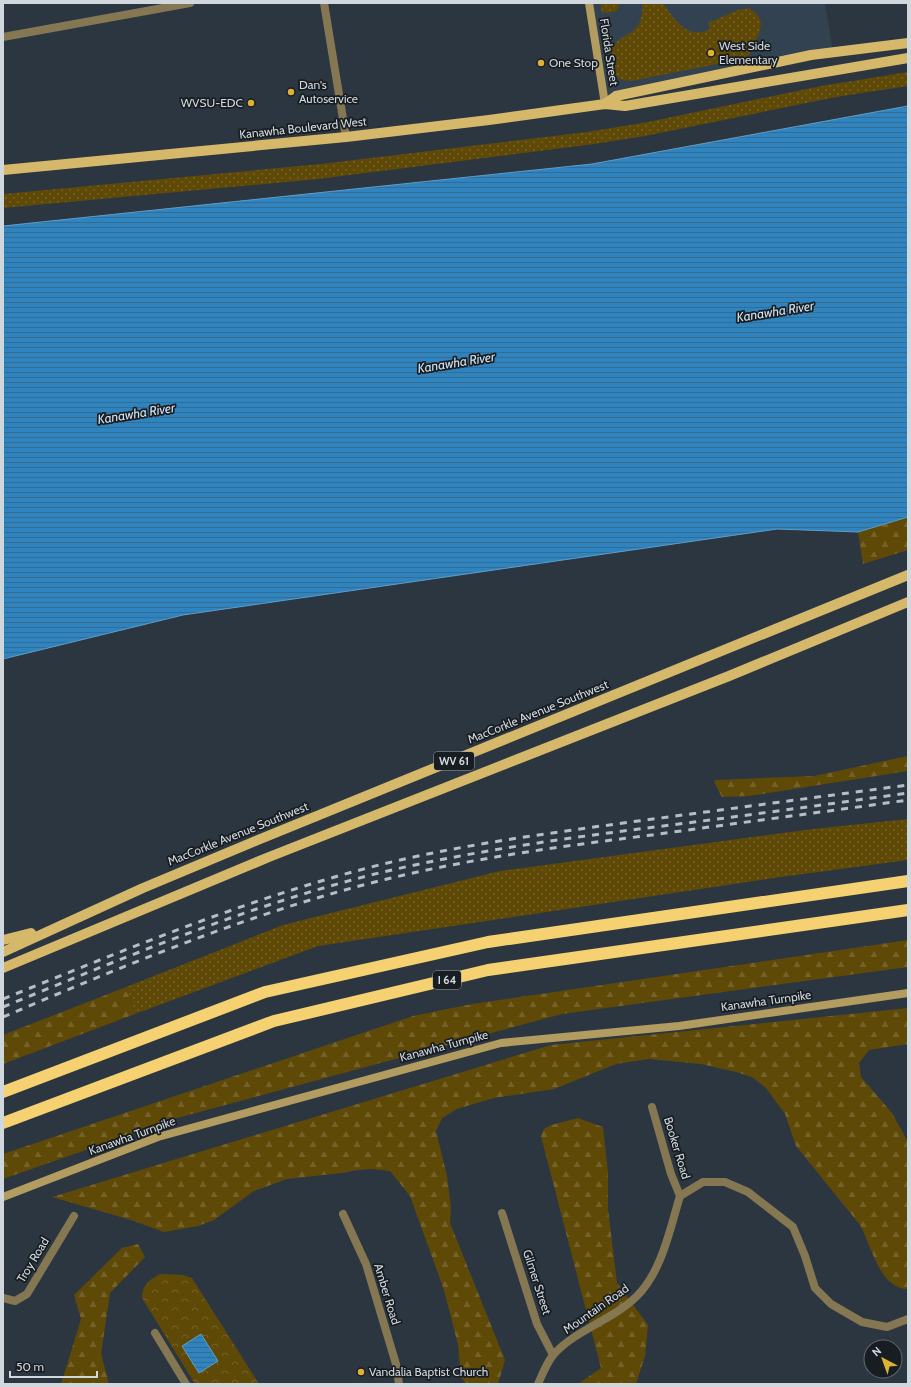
<svg xmlns="http://www.w3.org/2000/svg" width="911" height="1387" viewBox="0 0 911 1387" font-family="Cabin,sans-serif">
<style>
.built{fill:#324250}
.grass{fill:url(#grass-dots)}
.forest{fill:url(#forest-firs)}
.park{fill:url(#park-crowns)}
.water{fill:url(#water-rules);stroke:#5f9dc9}
.lines{fill:none;stroke-linecap:round;stroke-linejoin:round}
.street{stroke:#867753;stroke-width:8}
.secondary{stroke:#b39c60;stroke-width:8}
.primary{stroke:#d6b86a;stroke-width:10}
.highway{stroke:#f6d172;stroke-width:12}
.rail{stroke:#b5bec4;stroke-width:3;stroke-dasharray:7 7;stroke-linecap:butt}
.poi-dot{fill:#ddb133;stroke:#181d21;stroke-width:1.5}
.labels{text-anchor:middle;stroke-width:3.5;stroke-linejoin:round;paint-order:stroke}
.shield{fill:#181d21;stroke:#99a0a5;stroke-width:1}
.shield-label{font-size:11px;font-weight:bold;fill:#d0d8de}
.poi-label{font-size:12px;fill:#d0d8de;stroke:#181d21;text-anchor:start}
.street-label{font-size:12px;fill:#d0d8de;stroke:#181d21}
.water-label{font-size:13px;font-style:italic;fill:#d0e3f3;stroke:#181d21}
</style>
<defs>
<pattern id="grass-dots" width="8" height="8" patternUnits="userSpaceOnUse"><rect width="8" height="8" fill="#5f4907"/><path d="M2 2h.1M6 6h.1" fill="none" stroke="#75622b" stroke-width="1.8" stroke-linecap="round"/></pattern>
<pattern id="forest-firs" width="22" height="20" patternUnits="userSpaceOnUse"><rect width="22" height="20" fill="#5f4907"/><path d="M5 1l3.5 6h-7zM16 11l3.5 6h-7z" fill="#75622b"/></pattern>
<pattern id="park-crowns" width="20" height="18" patternUnits="userSpaceOnUse"><rect width="20" height="18" fill="#5f4907"/><path d="M2 6a3 3 0 1 1 6 0M12 15a3 3 0 1 1 6 0" fill="none" stroke="#75622b"/></pattern>
<pattern id="water-rules" width="6" height="5" patternUnits="userSpaceOnUse"><rect width="6" height="5" fill="#2f84c0"/><path d="M0 2.5h6" fill="none" stroke="#346d94"/></pattern>
</defs>
<rect width="100%" height="100%" fill="#2b3640"/>
<path class="built" d="M 589,3 L 825,3 L 833,51 L 646,90 L 605,104 Z"/>
<path class="grass" d="M 600,3 L 619,3 L 619,6 L 615,12 L 602,13 Z
M 642,3 L 663,3 C 674,19 688,41 710,29 L 708,23 L 738,10 L 749,8 C 773,22 754,39 748,58 L 631,81 L 622,80 L 613,74 L 610,47 C 627,31 644,34 642,3 Z
M 908,72 L 908,86 L 836,97 L 645,136 L 594,144 L 318,179 L 3,208 L 3,194 L 321,164 L 587,132 L 648,122 L 821,86 Z
M 908,819 L 908,860 L 781,877 L 318,946 L 135,1014 L 126,987 L 283,925 L 500,871 L 813,829 Z"/>
<path class="forest" d="M 908,517 L 908,550 L 863,564 L 858,532 Z
M 908,756 L 908,771 L 749,796 L 722,797 L 714,782 L 716,780 L 814,776 Z
M 908,940 L 908,967 L 562,1014 L 177,1118 L 3,1179 L 3,1154 L 413,1016 L 472,1004 Z
M 126,987 L 135,1014 L 3,1064 L 3,1035 Z
M 908,1008 L 908,1044 L 869,1050 L 859,1063 L 861,1077 L 892,1113 L 908,1142 L 908,1289 C 879,1289 872,1246 860,1225 L 796,1146 L 785,1114 L 766,1088 L 752,1077 L 736,1072 L 701,1064 L 649,1059 L 616,1064 L 554,1089 L 494,1098 L 457,1109 L 442,1118 L 436,1131 L 447,1176 L 451,1208 L 450,1223 L 505,1360 L 498,1384 L 466,1384 L 461,1377 L 458,1345 L 444,1290 L 410,1196 L 390,1171 L 373,1169 L 357,1170 L 342,1173 L 287,1179 L 254,1191 L 214,1220 L 198,1226 L 164,1232 L 131,1220 L 52,1197 L 551,1045 Z
M 578,1118 L 603,1127 L 608,1173 L 608,1209 L 617,1283 L 648,1325 L 645,1356 L 636,1384 L 578,1384 L 601,1368 L 541,1136 L 544,1129 L 551,1125 Z
M 138,1244 L 145,1257 L 110,1293 L 101,1354 L 109,1384 L 61,1384 L 81,1319 L 74,1295 L 122,1248 Z"/>
<path class="park" d="M 160,1274 L 183,1275 L 192,1278 L 259,1384 L 195,1384 L 142,1298 C 142,1285 149,1280 160,1274 Z"/>
<path class="water" d="M 908,106 L 908,517 L 858,532 L 777,529 L 183,615 L 3,659 L 3,226 L 592,164 Z
M 201,1334 L 218,1361 L 199,1373 L 182,1346 Z"/>
<g class="lines">
<path class="street" d="M 324,3 L 346,137
M 3,37 L 190,3
M 652,1107 L 671,1174 L 680,1196
M 502,1213 L 537,1324 L 553,1355
M 343,1214 L 366,1264 L 396,1364 L 399,1384
M 3,1298 L 15,1301 L 27,1294 L 74,1216
M 155,1333 L 186,1384
M 538,1384 C 542,1375 547,1362 554,1354 C 577,1329 613,1320 637,1296 C 662,1271 670,1229 680,1196 L 703,1182 L 725,1182 L 748,1192 L 793,1227 L 805,1256 L 815,1288 L 831,1304 L 862,1322 L 887,1327 L 908,1319"/>
<path class="secondary" d="M 589,3 L 605,104
M 3,1197 L 158,1137 L 501,1043 L 679,1026 L 908,993"/>
<path class="primary" d="M 605,104 L 616,96 L 811,55 L 908,43
M 3,170 L 346,137 L 489,120 L 605,104 L 625,106 L 908,58
M 3,940 L 31,933
M 3,952 L 143,888 L 253,842 L 908,575
M 3,968 L 269,857 L 729,676 L 908,602"/>
<path class="highway" d="M 3,1092 L 265,992 L 488,942 L 908,881
M 3,1123 L 274,1021 L 488,970 L 908,910"/>
<path class="rail" d="M 3,999 C 127,949 249,898 379,865 C 464,844 551,833 638,821 C 728,809 818,797 908,785
M 3,1007 C 128,956 252,904 383,872 C 478,850 574,837 671,825 C 750,815 829,804 908,793
M 3,1017 C 128,964 255,911 387,879 C 474,858 563,846 652,835 C 737,823 823,812 908,800"/>
</g>
<g class="poi-dot">
<circle cx="711" cy="53" r="4"/>
<circle cx="541" cy="63" r="4"/>
<circle cx="291" cy="92" r="4"/>
<circle cx="251" cy="103" r="4"/>
<circle cx="361" cy="1372" r="4"/>
</g>
<g class="labels">
<g class="shield">
<rect x="434" y="752" width="40" height="18" rx="3"/>
<rect x="433" y="971" width="28" height="18" rx="3"/>
</g>
<g class="shield-label">
<text x="454" y="765">WV 61</text>
<text x="447" y="984">I 64</text>
</g>
<g class="poi-label">
<text x="719" y="50">West Side<tspan x="719" dy="14">Elementary</tspan></text>
<text x="549" y="67">One Stop</text>
<text x="299" y="89">Dan's<tspan x="299" dy="14">Autoservice</tspan></text>
<text x="243" y="107" text-anchor="end">WVSU-EDC</text>
<text x="369" y="1376">Vandalia Baptist Church</text>
</g>
<g class="street-label">
<text transform="translate(609 52) rotate(81)" y="4">Florida Street</text>
<text transform="translate(303 128) rotate(-6)" y="4">Kanawha Boulevard West</text>
<text transform="translate(538 712) rotate(-22)" y="4">MacCorkle Avenue Southwest</text>
<text transform="translate(238 834) rotate(-22)" y="4">MacCorkle Avenue Southwest</text>
<text transform="translate(766 1001) rotate(-8)" y="4">Kanawha Turnpike</text>
<text transform="translate(444 1046) rotate(-15)" y="4">Kanawha Turnpike</text>
<text transform="translate(132 1136) rotate(-20)" y="4">Kanawha Turnpike</text>
<text transform="translate(677 1148) rotate(73)" y="4">Booker Road</text>
<text transform="translate(33 1260) rotate(-59)" y="4">Troy Road</text>
<text transform="translate(537 1282) rotate(72)" y="4">Gilmer Street</text>
<text transform="translate(387 1294) rotate(73)" y="4">Amber Road</text>
<text transform="translate(596 1309) rotate(-35)" y="4">Mountain Road</text>
</g>
<g class="water-label">
<text transform="translate(775 311) rotate(-9)" y="5">Kanawha River</text>
<text transform="translate(456 362) rotate(-9)" y="5">Kanawha River</text>
<text transform="translate(136 413) rotate(-9)" y="5">Kanawha River</text>
</g>
</g>
<rect width="911" height="1387" fill="none" stroke="#d0d8de" stroke-width="8"/>
<g transform="translate(883 1359) rotate(319)"><circle r="19" fill="#181d21" stroke="#62686d"/>
<path d="M0-3L7 15L0 10L-7 15Z" fill="#ddb133"/>
<text y="-6" font-size="11" font-weight="bold" text-anchor="middle" fill="#d0d8de">N</text>
</g>
<path d="M10 1371v6h87v-6" fill="none" stroke="#d0d8de" stroke-width="2"/>
<text x="16" y="1371" font-size="12" fill="#d0d8de" stroke="#181d21" stroke-width="3" paint-order="stroke">50 m</text>
</svg>
